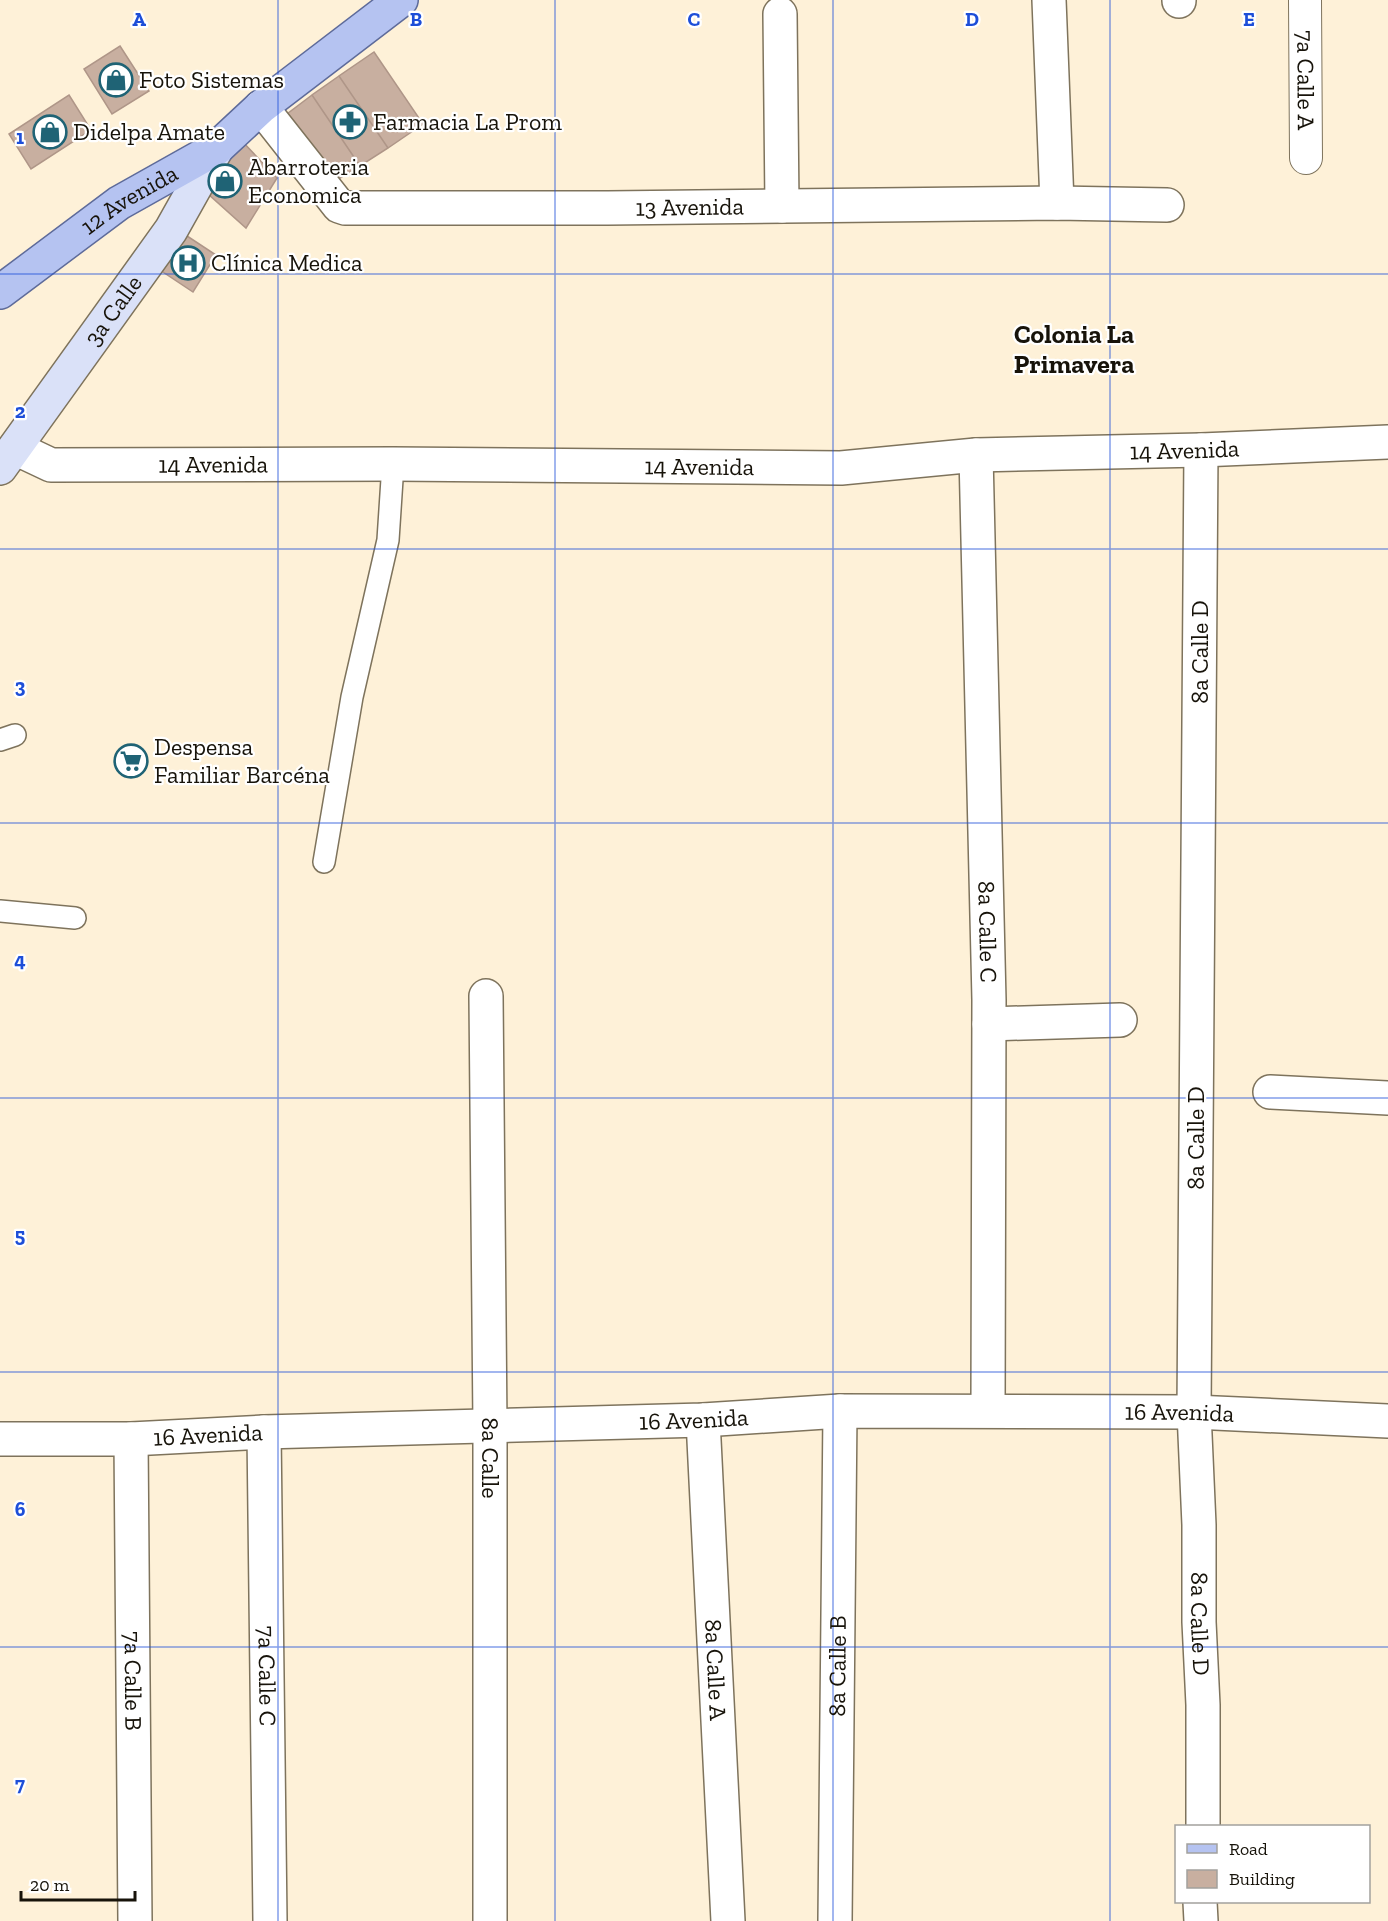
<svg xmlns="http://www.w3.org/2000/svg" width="1388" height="1921" viewBox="0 0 1388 1921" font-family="'Zilla Slab',serif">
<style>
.building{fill:#c8afa0;stroke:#af9688;stroke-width:1.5}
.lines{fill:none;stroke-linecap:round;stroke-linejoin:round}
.service-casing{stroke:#7e735c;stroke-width:24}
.pedestrian-casing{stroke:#7e735c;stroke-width:34}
.minor-casing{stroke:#7e735c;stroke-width:36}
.secondary-casing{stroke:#7e735c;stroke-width:36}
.primary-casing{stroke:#5e6b9a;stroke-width:36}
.service{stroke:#fff;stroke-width:21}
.pedestrian{stroke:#fff;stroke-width:32}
.minor{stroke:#fff;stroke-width:33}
.secondary{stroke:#dae1f8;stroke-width:33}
.primary{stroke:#b5c3f1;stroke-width:33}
.grid{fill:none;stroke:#1d4ed8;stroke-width:1.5;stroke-opacity:0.55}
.labels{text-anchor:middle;stroke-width:4.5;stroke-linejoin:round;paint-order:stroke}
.street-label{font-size:24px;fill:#17130a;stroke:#fff}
.poi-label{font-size:24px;fill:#17130a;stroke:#fff;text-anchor:start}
.neighbourhood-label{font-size:26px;font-weight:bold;fill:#17130a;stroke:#fff}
.grid-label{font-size:20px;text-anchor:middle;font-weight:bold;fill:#1d4ed8;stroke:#fff;stroke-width:4.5;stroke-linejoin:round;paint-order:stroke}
</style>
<rect width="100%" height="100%" fill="#fef1d8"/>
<path class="building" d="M 120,46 L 149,91 L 112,114 L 84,69 Z
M 374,52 L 423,124 L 388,148 L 339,76 Z
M 339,76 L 388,148 L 360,166 L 312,95 Z
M 69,95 L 91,130 L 31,169 L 9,134 Z
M 312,95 L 360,166 L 327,186 L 283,117 Z
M 241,140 L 277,178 L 246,228 L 207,193 Z
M 184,234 L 216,255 L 193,292 L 160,270 Z"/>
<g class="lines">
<g class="service-casing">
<path id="service" d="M 0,740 L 15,735
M 324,862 L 352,697 L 388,540 L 393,464
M 0,911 L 75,918"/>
</g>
<g class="pedestrian-casing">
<g id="pedestrian">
<path id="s1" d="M 1305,0 L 1306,158"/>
</g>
</g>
<g class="minor-casing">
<g id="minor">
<path d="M 1049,0 L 1057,203"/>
<path d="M 1179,1 L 1179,0"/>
<path d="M 780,14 L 782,206"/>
<path id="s2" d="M 261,107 L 339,206 L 345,208 L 608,208 L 1057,203 L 1167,205"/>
<path id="s3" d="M 15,448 L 51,465 L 393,464 L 841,468 L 976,455 L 1201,450 L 1388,442"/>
<path id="s4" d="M 1201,450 L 1194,1412 L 1199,1525 L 1199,1622 L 1203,1705 L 1203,1826"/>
<path id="s5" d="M 976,455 L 989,1000 L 988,1410"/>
<path id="s6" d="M 486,996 L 490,1426 L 490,1921"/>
<path d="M 989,1024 L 1120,1020"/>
<path d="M 1270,1092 L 1388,1098"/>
<path id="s7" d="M 703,1420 L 728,1921"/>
<path id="s8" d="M 264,1432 L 270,1921"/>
<path id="s9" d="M 0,1439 L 131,1439 L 264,1432 L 703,1420 L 840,1411 L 1194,1412 L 1388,1421"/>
<path id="s10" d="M 131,1439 L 135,1921"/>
<path d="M 1200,1902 L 1201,1921"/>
<path id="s11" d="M 835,1921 L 840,1411"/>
</g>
</g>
<g class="secondary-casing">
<g id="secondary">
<path id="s12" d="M 0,468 L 171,230 L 217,148"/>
</g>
</g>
<g class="primary-casing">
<g id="primary">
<path id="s13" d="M 0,292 L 119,203 L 217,148 L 261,107 L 401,0"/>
</g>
</g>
<use href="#service" class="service"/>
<use href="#pedestrian" class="pedestrian"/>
<use href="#minor" class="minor"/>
<use href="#secondary" class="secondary"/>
<use href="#primary" class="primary"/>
</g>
<path class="grid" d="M 278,0 L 278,1921M 555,0 L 555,1921M 833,0 L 833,1921M 1110,0 L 1110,1921M 0,274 L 1388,274M 0,549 L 1388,549M 0,823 L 1388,823M 0,1098 L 1388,1098M 0,1372 L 1388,1372M 0,1647 L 1388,1647"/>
<defs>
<g id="shop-ring" transform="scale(1.725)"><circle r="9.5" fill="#fff" stroke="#1f6375" stroke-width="1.5"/><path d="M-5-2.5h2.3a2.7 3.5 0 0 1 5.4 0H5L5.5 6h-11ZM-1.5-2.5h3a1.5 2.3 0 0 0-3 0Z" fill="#1f6375"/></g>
<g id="pharmacy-ring" transform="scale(1.725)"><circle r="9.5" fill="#fff" stroke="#1f6375" stroke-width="1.5"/><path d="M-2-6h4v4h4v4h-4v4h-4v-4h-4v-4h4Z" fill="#1f6375"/></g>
<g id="hospital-ring" transform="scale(1.725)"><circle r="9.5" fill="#fff" stroke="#1f6375" stroke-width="1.5"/><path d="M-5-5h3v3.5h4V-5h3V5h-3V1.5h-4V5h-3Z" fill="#1f6375"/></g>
<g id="supermarket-ring" transform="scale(1.725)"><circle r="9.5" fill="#fff" stroke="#1f6375" stroke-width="1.5"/><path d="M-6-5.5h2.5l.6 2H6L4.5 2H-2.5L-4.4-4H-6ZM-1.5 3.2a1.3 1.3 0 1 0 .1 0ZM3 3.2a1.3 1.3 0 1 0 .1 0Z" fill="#1f6375"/></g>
</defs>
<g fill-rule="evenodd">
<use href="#shop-ring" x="116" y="80"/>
<use href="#pharmacy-ring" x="350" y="122"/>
<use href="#shop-ring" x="50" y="132"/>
<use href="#shop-ring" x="225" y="181"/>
<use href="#hospital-ring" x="188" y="263"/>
<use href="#supermarket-ring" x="131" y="761"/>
</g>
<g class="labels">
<g class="street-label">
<text dy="8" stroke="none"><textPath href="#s1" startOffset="80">7a Calle A</textPath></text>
<text dy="8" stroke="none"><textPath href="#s13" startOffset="159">12 Avenida</textPath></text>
<text dy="8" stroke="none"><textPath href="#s2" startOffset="477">13 Avenida</textPath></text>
<text dy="8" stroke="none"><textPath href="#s12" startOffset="194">3a Calle</textPath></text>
<text dy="8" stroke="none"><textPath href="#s3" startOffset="1174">14 Avenida</textPath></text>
<text dy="8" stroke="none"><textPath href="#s3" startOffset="202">14 Avenida</textPath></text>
<text dy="8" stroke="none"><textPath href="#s3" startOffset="688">14 Avenida</textPath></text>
<text transform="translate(1200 652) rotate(-90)" y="8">8a Calle D</text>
<text dy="8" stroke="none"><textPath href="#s5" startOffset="477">8a Calle C</textPath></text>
<text transform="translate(1196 1138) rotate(-90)" y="8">8a Calle D</text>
<text dy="8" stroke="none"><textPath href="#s9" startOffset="1180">16 Avenida</textPath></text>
<text dy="8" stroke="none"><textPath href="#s9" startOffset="694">16 Avenida</textPath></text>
<text dy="8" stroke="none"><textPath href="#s9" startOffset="208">16 Avenida</textPath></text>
<text dy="8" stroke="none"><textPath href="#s6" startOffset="462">8a Calle</textPath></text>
<text dy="8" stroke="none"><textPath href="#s4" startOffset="1174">8a Calle D</textPath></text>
<text dy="8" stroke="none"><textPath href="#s11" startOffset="255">8a Calle B</textPath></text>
<text dy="8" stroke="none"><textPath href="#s7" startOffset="250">8a Calle A</textPath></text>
<text dy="8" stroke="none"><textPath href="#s8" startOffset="244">7a Calle C</textPath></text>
<text dy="8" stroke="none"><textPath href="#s10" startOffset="242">7a Calle B</textPath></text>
</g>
<g class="poi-label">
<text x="139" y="88">Foto Sistemas</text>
<text x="373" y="130">Farmacia La Prom</text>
<text x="73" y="140">Didelpa Amate</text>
<text x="248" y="175">Abarroteria<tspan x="248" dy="28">Economica</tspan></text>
<text x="211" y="271">Clínica Medica</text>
<text x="154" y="755">Despensa<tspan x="154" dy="28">Familiar Barcéna</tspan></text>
</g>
<g class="neighbourhood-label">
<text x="1074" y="343">Colonia La<tspan x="1074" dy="30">Primavera</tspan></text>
</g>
</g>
<g class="grid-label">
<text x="139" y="26">A</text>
<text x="416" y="26">B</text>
<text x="694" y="26">C</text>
<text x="972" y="26">D</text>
<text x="1249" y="26">E</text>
<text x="20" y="144">1</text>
<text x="20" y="418">2</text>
<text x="20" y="693">3</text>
<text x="20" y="967">4</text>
<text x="20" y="1242">5</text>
<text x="20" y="1516">6</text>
<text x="20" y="1791">7</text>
</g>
<rect x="1175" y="1825" width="195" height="78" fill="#ffffff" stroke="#a2a19d" stroke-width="1.5"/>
<rect x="1187" y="1844" width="30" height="9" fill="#b5c3f1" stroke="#a2a19d" stroke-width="1.5"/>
<text x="1229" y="1855" font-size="18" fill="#17130a">Road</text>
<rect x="1187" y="1870" width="30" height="18" fill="#c8afa0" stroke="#a2a19d" stroke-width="1.5"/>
<text x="1229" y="1885" font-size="18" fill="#17130a">Building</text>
<path d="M21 1891v9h114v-9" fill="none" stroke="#17130a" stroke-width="3"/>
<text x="30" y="1891" font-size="18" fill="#17130a" stroke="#ffffff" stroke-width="4.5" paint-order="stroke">20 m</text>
</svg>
